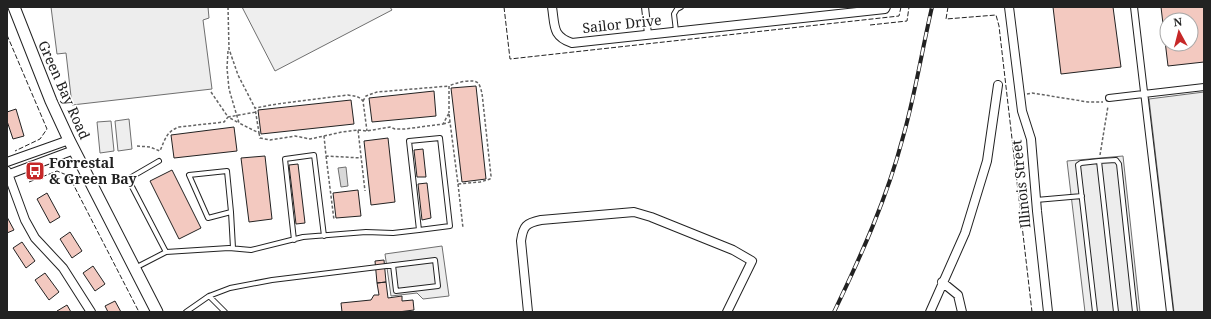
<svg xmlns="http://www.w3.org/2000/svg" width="1211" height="319" viewBox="0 0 1211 319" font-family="'Noto Serif',serif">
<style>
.green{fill:#eee;stroke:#6f6f6f}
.parking{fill:#ededed;stroke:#6f6f6f}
.water{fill:#d9d9d9;stroke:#6f6f6f}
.building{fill:#f3c9c0;stroke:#222;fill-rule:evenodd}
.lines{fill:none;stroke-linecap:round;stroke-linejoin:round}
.service-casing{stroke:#222;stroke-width:6}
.pedestrian-casing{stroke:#222;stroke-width:8}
.minor-casing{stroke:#222;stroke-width:10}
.secondary-casing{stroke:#222;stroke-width:13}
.path{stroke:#646464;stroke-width:1.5;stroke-dasharray:3 2;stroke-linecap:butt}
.service{stroke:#fff;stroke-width:4}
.pedestrian{stroke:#fff;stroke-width:6}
.minor{stroke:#fff;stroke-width:8}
.secondary{stroke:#fff;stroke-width:11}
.rail-casing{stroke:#222;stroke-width:4}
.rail{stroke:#fff;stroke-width:2.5;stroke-dasharray:8;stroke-linecap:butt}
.fence{stroke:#222;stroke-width:1;stroke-dasharray:5 2;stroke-linecap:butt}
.labels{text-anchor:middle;stroke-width:3;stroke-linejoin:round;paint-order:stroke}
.street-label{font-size:14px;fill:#222;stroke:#fff}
.poi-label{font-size:14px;font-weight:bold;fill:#222;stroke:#fff;text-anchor:start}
</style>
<rect width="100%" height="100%" fill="#fff"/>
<path class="green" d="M 242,7 L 390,7 L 392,10 L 275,71 Z
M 1204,92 L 1204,312 L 1174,312 L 1149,99 Z
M 129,119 L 132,149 L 118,151 L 115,121 Z
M 111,121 L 114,151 L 100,153 L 97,122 Z"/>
<path class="parking" d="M 51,7 L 208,7 L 209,18 L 203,20 L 212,89 L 72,105 L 66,53 L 57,54 Z
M 1123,156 L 1140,312 L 1085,312 L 1067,161 Z
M 442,246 L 449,296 L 423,299 L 417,293 L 391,296 L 385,254 Z"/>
<path class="water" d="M 346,167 L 348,186 L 341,187 L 338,168 Z"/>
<path class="building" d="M 1053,7 L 1113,7 L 1121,67 L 1061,74 Z
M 1161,7 L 1204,7 L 1204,62 L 1168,66 ZM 1167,20 L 1191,20 L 1191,44 L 1167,44 Z
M 476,86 L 486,179 L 462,182 L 451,88 Z
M 434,91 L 436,116 L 372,122 L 369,98 Z
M 351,100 L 354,124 L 261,134 L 258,110 Z
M 16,109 L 24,136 L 13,139 L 7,121 L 7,112 Z
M 234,127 L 237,151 L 174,158 L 171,135 Z
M 388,138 L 395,202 L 371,205 L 364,141 Z
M 423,149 L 426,177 L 417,177 L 414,150 Z
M 265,156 L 272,219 L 249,222 L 241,158 Z
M 298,164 L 305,223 L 296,224 L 289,165 Z
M 172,170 L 201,228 L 179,239 L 150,181 Z
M 427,183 L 431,218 L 422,220 L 418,184 Z
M 358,190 L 361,216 L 336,218 L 333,193 Z
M 47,193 L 60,217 L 50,223 L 37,199 Z
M 7,217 L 14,230 L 7,233 Z
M 70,232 L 82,251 L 72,258 L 60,239 Z
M 22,242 L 35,261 L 26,268 L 13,248 Z
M 384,260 L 386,282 L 377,283 L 375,261 Z
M 93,266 L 105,284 L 95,291 L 83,273 Z
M 45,273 L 59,292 L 49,300 L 35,280 Z
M 386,282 L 388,298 L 402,296 L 402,301 L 413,300 L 414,310 L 398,312 L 342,312 L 341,303 L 371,300 L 374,295 L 379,295 L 377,283 Z
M 115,301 L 121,312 L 108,312 L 105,306 Z
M 67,305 L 71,312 L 58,312 L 57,311 Z"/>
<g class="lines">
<g class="service-casing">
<path id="service" d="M 676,31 L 674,14 L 677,9 L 681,7
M 440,138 L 450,226 L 419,230 L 409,141 Z
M 159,161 L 128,179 L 166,252
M 1099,161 L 1116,160 L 1119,164 L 1135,312
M 227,171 L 231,212 L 208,218 L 189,175 Z
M 1036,200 L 1082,196
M 231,212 L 233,248
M 294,240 L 285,159 L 314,155 L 324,236
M 135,268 L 166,252 L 229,248 L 251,250 L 303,237 L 366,232 L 393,233 L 419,230
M 209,296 L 225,312
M 186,312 L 209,296 L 230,288 L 272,280 L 435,260 L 438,286 L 396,291 L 393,265
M 1095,312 L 1078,165 L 1081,163 L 1099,161 L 1116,312"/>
</g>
<g class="pedestrian-casing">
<path id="pedestrian" d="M 645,7 L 648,34
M 1134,7 L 1170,312
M 1109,98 L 1204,87"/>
</g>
<g class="minor-casing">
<path id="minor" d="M 552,7 C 555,26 552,36 572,43 L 885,9 L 886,7
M 1009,7 L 1022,111 L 1031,139 L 1037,211 L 1048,312
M 7,162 L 69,140
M 7,171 L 25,220 L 35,238 L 63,268 L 91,312
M 7,175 L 74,150
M 942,282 L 958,295 L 962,312
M 528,312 L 521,241 C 523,226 526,223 541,220 L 634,212 L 651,217 L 733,250 L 752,261 L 727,312
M 930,312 L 965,233 L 987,161 L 998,85"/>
</g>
<g class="secondary-casing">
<path id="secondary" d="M 14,7 L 51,101 L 69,140 L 157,312"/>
</g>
<path class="path" d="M 228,7 L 229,49 L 238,75 L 255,108 L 277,104 L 348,95 C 354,96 359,96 363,101 L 367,131
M 228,51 L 227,68 L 229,89 L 239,123 L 259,133 L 255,108
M 211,92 L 228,117 L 256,112
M 1027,94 L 1032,93 L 1088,102 L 1103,102
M 363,101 L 366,96 L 377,92 L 449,86
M 443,124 L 450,122 L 458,184 L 480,182 L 490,179 L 491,176 L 482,93 C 481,90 480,85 478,83 C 473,78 455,83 449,86 L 449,113
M 358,130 L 367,131 L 390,127 L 395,129 L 405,129 L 443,124 L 449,113 L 450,122
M 259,133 L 260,138 L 270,140 L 295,136 L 310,139 L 324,136 L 326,156 L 361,158
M 324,136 L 342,132 L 358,130 L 365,191
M 137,146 L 150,147 L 160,151 C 165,139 167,131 179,127 L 224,122 L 228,117 L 239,123
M 1100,155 L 1108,106
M 326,156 L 334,220
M 458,184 L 463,228"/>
<use href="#service" class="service"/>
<use href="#pedestrian" class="pedestrian"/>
<use href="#minor" class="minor"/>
<use href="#secondary" class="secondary"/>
<g class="rail-casing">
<path id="rail" d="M 834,312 C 861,256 887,198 903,137 C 915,95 922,50 932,7"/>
</g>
<use href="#rail" class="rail"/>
<path class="fence" d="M 504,7 L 510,59 L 899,16 L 901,7
M 948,7 L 946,19 L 996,15 L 999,26 L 1032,312
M 870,25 L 907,21 L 909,7
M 7,35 L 47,129 L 40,139 L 15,151
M 29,182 L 57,171 L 69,176 L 139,312"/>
</g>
<defs>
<g id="bus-square" transform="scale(1)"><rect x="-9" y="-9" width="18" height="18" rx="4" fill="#c62828" stroke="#fff"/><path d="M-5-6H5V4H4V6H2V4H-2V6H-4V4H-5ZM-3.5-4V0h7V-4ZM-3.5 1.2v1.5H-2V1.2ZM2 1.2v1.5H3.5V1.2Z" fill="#fff"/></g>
</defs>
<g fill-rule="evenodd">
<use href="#bus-square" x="35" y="171"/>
</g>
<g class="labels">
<g class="street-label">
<text transform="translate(622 24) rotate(-6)" y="5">Sailor Drive</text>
<text transform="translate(64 90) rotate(66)" y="5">Green Bay Road</text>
<text transform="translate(1021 184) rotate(-96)" y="5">Illinois Street</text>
</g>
<g class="poi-label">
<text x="49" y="168">Forrestal<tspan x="49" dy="16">&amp; Green Bay</tspan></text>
</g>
</g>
<rect width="1211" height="319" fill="none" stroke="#222222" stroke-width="16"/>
<g transform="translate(1179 32) rotate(353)"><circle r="19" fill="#ffffff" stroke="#a7a7a7"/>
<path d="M0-3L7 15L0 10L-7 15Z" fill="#c62828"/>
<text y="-6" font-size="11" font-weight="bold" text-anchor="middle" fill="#222222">N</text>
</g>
</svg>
